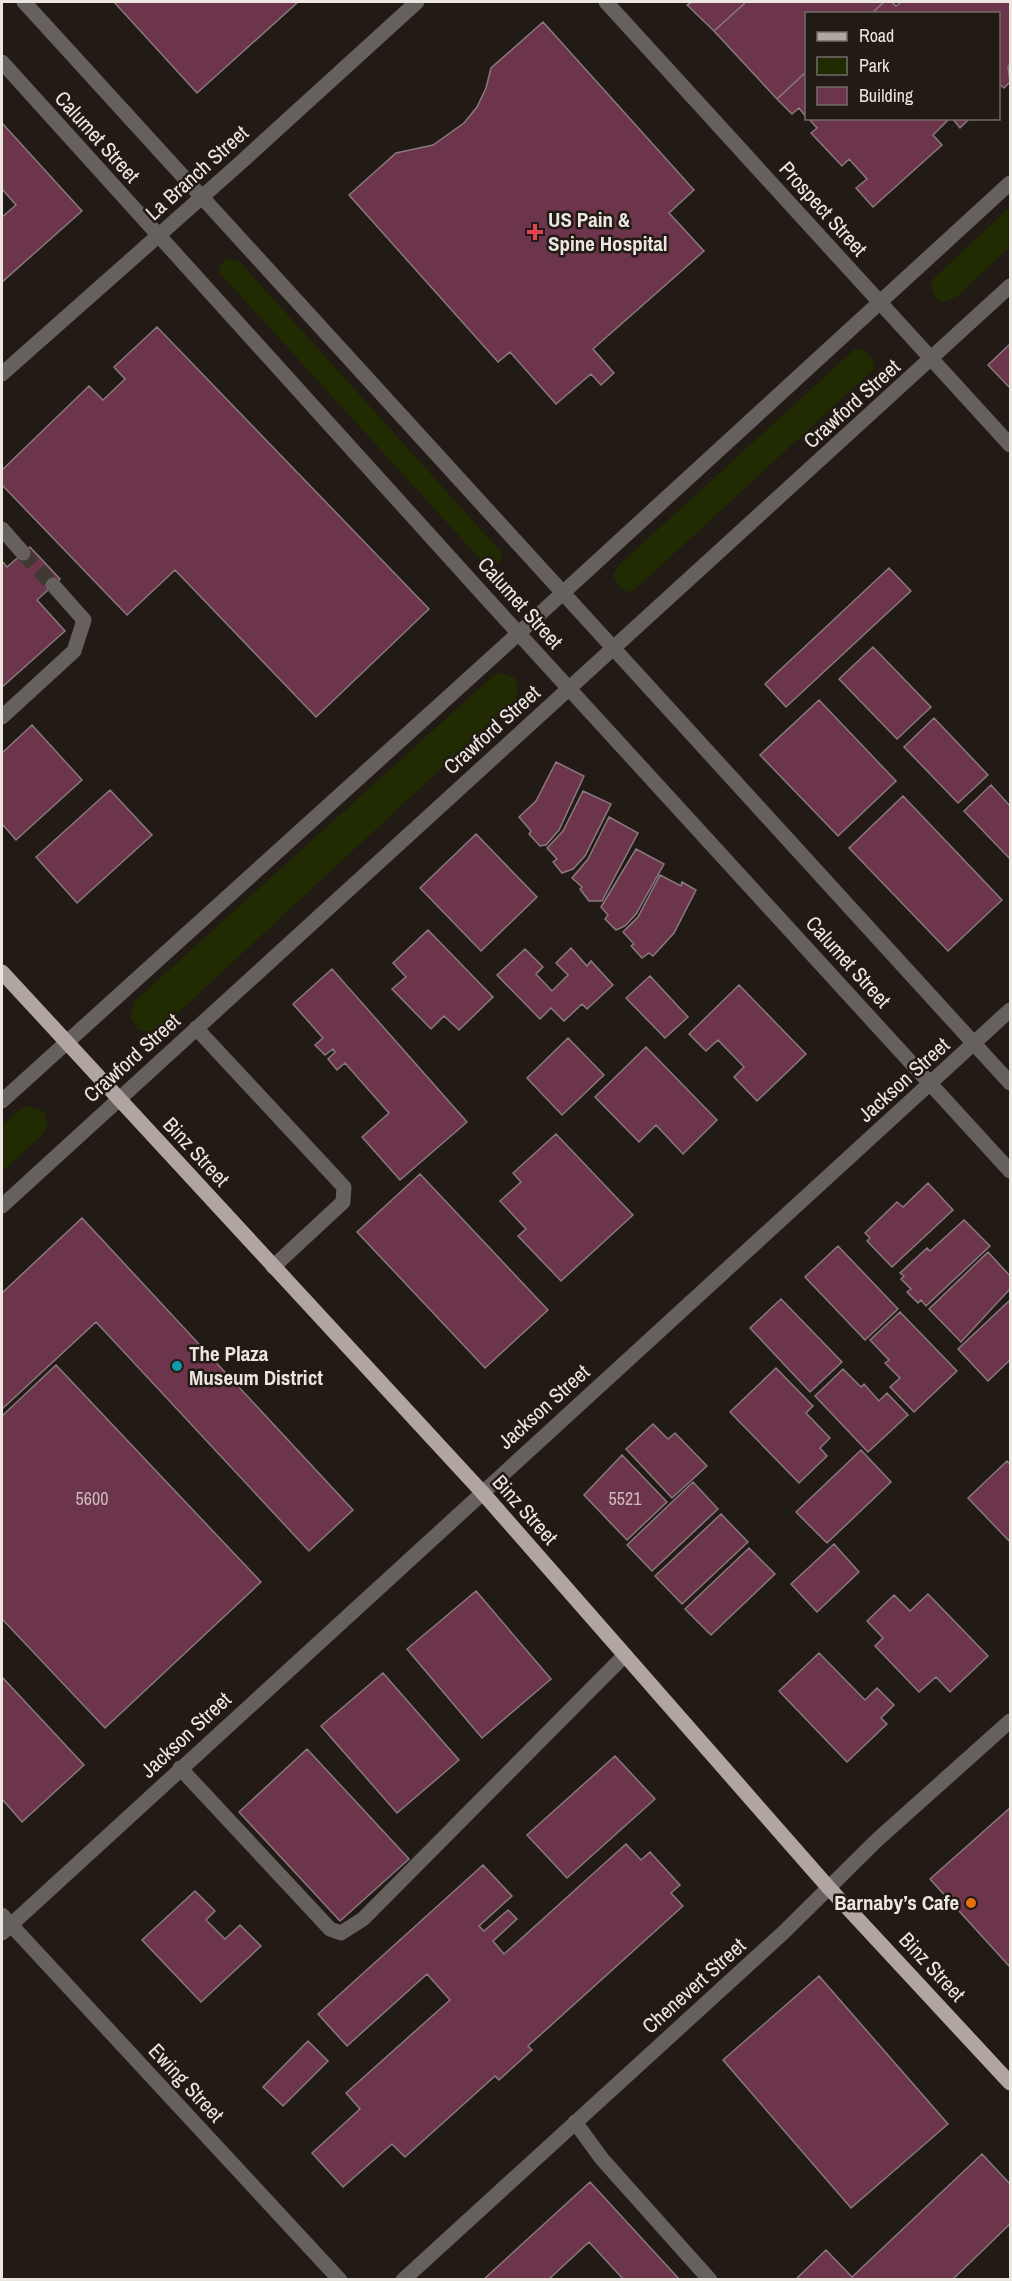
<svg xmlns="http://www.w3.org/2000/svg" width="1012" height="2281" viewBox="0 0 1012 2281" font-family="'Archivo Narrow',sans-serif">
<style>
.green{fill:#212b02}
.building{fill:#6d354b;stroke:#87797e;stroke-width:1.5}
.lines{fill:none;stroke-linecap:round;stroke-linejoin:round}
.minor-tunnel{stroke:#403933;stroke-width:15;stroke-dasharray:15 8;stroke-linecap:butt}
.minor{stroke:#66605e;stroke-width:15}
.major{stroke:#b1a5a2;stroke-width:15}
.health-dot{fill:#e0444e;stroke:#221a14;stroke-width:2}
.culture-dot{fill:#0f9aa8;stroke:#221a14;stroke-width:2}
.food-dot{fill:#e8710a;stroke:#221a14;stroke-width:2}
.labels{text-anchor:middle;stroke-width:5;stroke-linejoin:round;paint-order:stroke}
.number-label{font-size:18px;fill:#ccbabc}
.street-label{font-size:21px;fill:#ece6e1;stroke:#221a14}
.poi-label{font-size:21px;font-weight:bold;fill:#ece6e1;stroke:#221a14;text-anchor:start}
</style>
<rect width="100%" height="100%" fill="#221a14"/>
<path class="green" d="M 1010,207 L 1010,247 L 956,297 L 943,302 L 936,299 L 931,287 L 934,278 Z
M 227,258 L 239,261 L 502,553 L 499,563 L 488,565 L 482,561 L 228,282 L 219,272 L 221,264 Z
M 855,349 C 867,349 874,357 874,369 L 641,584 L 631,592 L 622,590 L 613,576 L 619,565 Z
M 500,673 L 515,678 L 518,692 L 514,701 L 167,1023 C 158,1031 150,1033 138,1030 L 130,1016 L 135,1001 L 494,675 Z
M 28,1106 L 45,1112 L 47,1127 L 42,1135 L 2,1172 L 2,1126 L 19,1110 Z"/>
<path class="building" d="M 114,2 L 298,2 L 197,93 Z
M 692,2 L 746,2 L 714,31 L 687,5 Z
M 746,2 L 884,2 L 871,14 L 806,14 L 806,72 L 777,99 L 714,31 Z
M 884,2 L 892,2 L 896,6 L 901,2 L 1010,2 L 1010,64 L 1008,67 L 1010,82 L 1004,88 L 998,83 L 998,14 L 871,14 Z
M 543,22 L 694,190 L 669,213 L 704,251 L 593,349 L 614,373 L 601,385 L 591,374 L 556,404 L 510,352 L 498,362 L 349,195 L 396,153 L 433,145 L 464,123 L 477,107 L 486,88 L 491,68 Z
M 806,72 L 806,117 L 799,108 L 792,114 L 777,99 Z
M 808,118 L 950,118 L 933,135 L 942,145 L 873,207 L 856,188 L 867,179 L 849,159 L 842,166 L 811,133 L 817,128 Z
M 952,118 L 970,118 L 960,128 Z
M 2,123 L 82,211 L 2,282 L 2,217 L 16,205 L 2,189 Z
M 157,327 L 429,609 L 316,717 L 175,570 L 127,615 L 2,485 L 2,470 L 89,386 L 103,400 L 125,379 L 114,367 Z
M 1010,344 L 1010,388 L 988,365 Z
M 30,547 L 60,579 L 37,600 L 65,631 L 2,687 L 2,561 L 7,567 Z
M 889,568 L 911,591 L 786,707 L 765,684 Z
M 873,647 L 931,707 L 897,739 L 839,679 Z
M 819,700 L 896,781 L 838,836 L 760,755 Z
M 934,718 L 988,775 L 958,803 L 904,747 Z
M 32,725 L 82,780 L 16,840 L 2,824 L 2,753 Z
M 556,762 L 584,776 L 559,830 L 546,845 L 540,846 L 529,834 L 531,831 L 519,817 L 536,801 Z
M 991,785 L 1010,806 L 1010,859 L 964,811 Z
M 110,790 L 152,835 L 77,903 L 36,857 Z
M 583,791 L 611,804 L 585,856 L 573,869 L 562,873 L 553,862 L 557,859 L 547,848 L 563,831 Z
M 903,796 L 1002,900 L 948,951 L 849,848 Z
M 609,817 L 638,833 L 602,901 L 589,901 L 580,889 L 582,887 L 572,878 L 588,859 Z
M 476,834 L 537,897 L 481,951 L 420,888 Z
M 636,849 L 664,864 L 636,914 L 625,926 L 616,930 L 605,919 L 608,915 L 601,907 Z
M 660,875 L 681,886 L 682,882 L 696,890 L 674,933 L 653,956 L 649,953 L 642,958 L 631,946 L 634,944 L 623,932 L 638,917 Z
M 428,930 L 493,997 L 459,1030 L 444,1016 L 431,1029 L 392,989 L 406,977 L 393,963 Z
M 571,948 L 587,966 L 591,961 L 613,985 L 587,1009 L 582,1004 L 564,1021 L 551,1008 L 540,1019 L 497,975 L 525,949 L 543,967 L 536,974 L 552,991 L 568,975 L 556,963 Z
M 332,969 L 467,1122 L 400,1180 L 362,1137 L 389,1113 L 345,1063 L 337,1070 L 328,1059 L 335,1052 L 333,1049 L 325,1055 L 315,1045 L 323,1038 L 293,1004 Z
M 650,976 L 688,1017 L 665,1038 L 626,998 Z
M 739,985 L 806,1054 L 757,1101 L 734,1077 L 744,1067 L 718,1040 L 706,1051 L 689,1034 Z
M 568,1038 L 604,1075 L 562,1115 L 527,1078 Z
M 646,1047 L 717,1120 L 683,1154 L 656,1125 L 639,1142 L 595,1097 Z
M 556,1134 L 633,1215 L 561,1281 L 518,1236 L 526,1229 L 500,1201 L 521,1182 L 513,1173 Z
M 420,1174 L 548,1310 L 485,1368 L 357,1232 Z
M 928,1183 L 953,1210 L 892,1267 L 867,1241 L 870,1238 L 865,1233 L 897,1202 L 903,1207 Z
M 82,1218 L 353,1510 L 309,1551 L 96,1322 L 2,1409 L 2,1293 Z
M 964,1220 L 990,1246 L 926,1306 L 921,1300 L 918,1303 L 907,1292 L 911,1289 L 901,1279 L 904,1276 L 900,1273 L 927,1248 L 930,1251 Z
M 838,1246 L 898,1309 L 865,1340 L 805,1277 Z
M 988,1252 L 1010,1276 L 1010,1289 L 961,1342 L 929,1309 Z
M 781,1299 L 842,1362 L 810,1392 L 750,1328 Z
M 1010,1300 L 1010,1360 L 988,1381 L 958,1349 Z
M 900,1312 L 957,1371 L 914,1412 L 890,1387 L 900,1378 L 885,1363 L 889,1360 L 870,1340 Z
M 56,1365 L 261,1582 L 105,1728 L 2,1619 L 2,1416 Z
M 776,1368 L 813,1406 L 806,1413 L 830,1438 L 820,1448 L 827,1456 L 799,1483 L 730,1412 Z
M 843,1369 L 861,1387 L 864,1384 L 879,1401 L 887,1393 L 908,1415 L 868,1452 L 815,1396 Z
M 653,1424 L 668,1439 L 675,1433 L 707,1466 L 672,1498 L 626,1449 Z
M 861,1450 L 891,1482 L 827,1543 L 796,1512 Z
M 622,1455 L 667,1502 L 627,1540 L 584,1495 Z
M 1007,1461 L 1010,1464 L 1010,1542 L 968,1498 Z
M 693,1482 L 718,1509 L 652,1571 L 627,1545 Z
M 721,1514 L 748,1542 L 682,1604 L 655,1576 Z
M 834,1544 L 859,1572 L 817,1612 L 791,1584 Z
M 749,1548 L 775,1574 L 711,1635 L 685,1609 Z
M 476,1591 L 551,1679 L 482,1738 L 407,1649 Z
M 928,1594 L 988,1656 L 950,1692 L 936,1677 L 919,1692 L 875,1646 L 883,1638 L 867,1621 L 894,1595 L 910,1611 Z
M 819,1653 L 865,1700 L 877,1688 L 894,1705 L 881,1718 L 887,1724 L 847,1762 L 779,1691 Z
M 383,1673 L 459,1760 L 397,1813 L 321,1726 Z
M 2,1677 L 84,1765 L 22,1822 L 2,1799 Z
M 307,1749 L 409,1859 L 340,1921 L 239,1812 Z
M 615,1756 L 655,1799 L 567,1878 L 527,1835 Z
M 1010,1808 L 1010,1967 L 930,1879 Z
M 626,1844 L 641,1860 L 650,1852 L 680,1885 L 671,1893 L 683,1906 L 528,2046 L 532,2050 L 499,2080 L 495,2076 L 405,2157 L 392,2144 L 343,2187 L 312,2153 L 360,2109 L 346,2093 L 450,2000 L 427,1974 L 347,2046 L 318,2014 L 483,1865 L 512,1896 L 479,1926 L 484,1931 L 508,1910 L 517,1919 L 493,1941 L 504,1954 Z
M 195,1891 L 215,1911 L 206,1920 L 225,1939 L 240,1925 L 261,1946 L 201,2002 L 142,1940 Z
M 819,1976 L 948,2124 L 851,2208 L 723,2060 Z
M 308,2041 L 328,2061 L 283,2106 L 263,2087 Z
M 982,2154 L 1010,2184 L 1010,2224 L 952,2280 L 795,2280 L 826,2250 L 852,2277 Z
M 590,2182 L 680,2280 L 624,2280 L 589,2242 L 548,2280 L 483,2280 Z"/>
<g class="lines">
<path class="minor-tunnel" d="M 23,553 L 53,585"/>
<path class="minor" d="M 24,2 L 1010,1083
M 606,2 L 1010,445
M 2,62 L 489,601 L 1010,1171
M 2,374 L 238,165 L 417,2
M 2,529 L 23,553
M 2,717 L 74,651 L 84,620 L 53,585
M 196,1028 L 344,1187 L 343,1202 L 273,1267
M 2,1101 L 519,633 L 1010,183
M 2,1206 L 1010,286
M 180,1768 L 330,1929 L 341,1933 L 363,1919 L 625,1655
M 2,1915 L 340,2280
M 2,1933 L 1010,1010
M 575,2122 L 602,2159 L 710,2280
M 403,2280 L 784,1932 L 877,1840 L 1010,1721"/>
<path class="major" d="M 2,972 L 482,1492 L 829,1888 L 1010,2083"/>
</g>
<path class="health-dot" d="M532 223h6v6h6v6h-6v6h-6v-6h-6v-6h6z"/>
<circle class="culture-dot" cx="177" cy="1366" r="6"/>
<circle class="food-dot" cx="971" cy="1903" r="6"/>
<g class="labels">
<g class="number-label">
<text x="92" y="1505">5600</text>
<text x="625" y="1505">5521</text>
</g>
<g class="street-label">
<text transform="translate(97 137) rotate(48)" y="7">Calumet Street</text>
<text transform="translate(197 173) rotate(-42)" y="7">La Branch Street</text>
<text transform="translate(823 209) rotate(48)" y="7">Prospect Street</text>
<text transform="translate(852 404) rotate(-42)" y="7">Crawford Street</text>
<text transform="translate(520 603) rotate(48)" y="7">Calumet Street</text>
<text transform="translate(492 730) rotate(-42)" y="7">Crawford Street</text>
<text transform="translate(848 962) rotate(48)" y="7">Calumet Street</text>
<text transform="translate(132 1058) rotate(-42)" y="7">Crawford Street</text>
<text transform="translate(904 1080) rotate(-42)" y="7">Jackson Street</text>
<text transform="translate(196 1152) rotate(47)" y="7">Binz Street</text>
<text transform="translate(544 1407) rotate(-42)" y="7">Jackson Street</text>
<text transform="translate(525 1510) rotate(48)" y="7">Binz Street</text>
<text transform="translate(186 1735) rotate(-43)" y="7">Jackson Street</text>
<text transform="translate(932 1967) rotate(47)" y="7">Binz Street</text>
<text transform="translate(694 1986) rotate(-42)" y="7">Chenevert Street</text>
<text transform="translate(186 2083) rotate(47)" y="7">Ewing Street</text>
</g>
<g class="poi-label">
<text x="548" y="227">US Pain &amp;<tspan x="548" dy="24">Spine Hospital</tspan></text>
<text x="189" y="1361">The Plaza<tspan x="189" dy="24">Museum District</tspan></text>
<text x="959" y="1910" text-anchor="end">Barnaby’s Cafe</text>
</g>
</g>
<rect width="1012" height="2281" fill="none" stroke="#ece6e1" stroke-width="6"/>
<rect x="805" y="12" width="195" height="108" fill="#221a14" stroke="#736c66" stroke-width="1.5"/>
<rect x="817" y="32" width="30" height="9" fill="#b1a5a2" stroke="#736c66" stroke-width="1.5"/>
<text x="859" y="42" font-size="18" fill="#ece6e1">Road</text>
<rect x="817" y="57" width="30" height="18" fill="#212b02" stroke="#736c66" stroke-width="1.5"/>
<text x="859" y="72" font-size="18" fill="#ece6e1">Park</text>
<rect x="817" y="87" width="30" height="18" fill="#6d354b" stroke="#736c66" stroke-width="1.5"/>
<text x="859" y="102" font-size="18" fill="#ece6e1">Building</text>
</svg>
